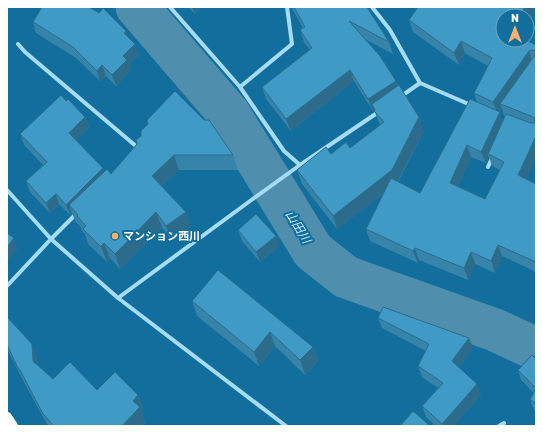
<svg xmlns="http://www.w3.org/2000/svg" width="543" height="433" viewBox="0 0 543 433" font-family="Rubik,'Noto Sans JP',sans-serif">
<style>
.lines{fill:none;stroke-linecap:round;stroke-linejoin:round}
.river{stroke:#4f8ead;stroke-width:43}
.street{stroke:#a6dbf4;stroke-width:4}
.primary{stroke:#f4fbff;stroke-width:10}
.wall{fill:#3684a9;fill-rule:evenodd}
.shaded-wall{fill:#2c6c8a}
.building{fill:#3f9ac5;stroke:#2c6c8a}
.poi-dot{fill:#ffb16a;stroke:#126e9c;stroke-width:1.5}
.labels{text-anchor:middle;stroke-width:4;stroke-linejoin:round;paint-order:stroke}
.poi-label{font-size:11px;font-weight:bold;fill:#fff;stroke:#126e9c;text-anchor:start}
.water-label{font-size:12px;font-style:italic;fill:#caecfc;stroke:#126e9c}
</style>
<rect width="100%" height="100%" fill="#126e9c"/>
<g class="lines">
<path class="river" d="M 137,7 L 229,114 L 313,251 L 346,277 L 495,330 L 536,349"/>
<path class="street" d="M 170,7 L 240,87 L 284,151 L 300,165
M 372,7 L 390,30 L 420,83
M 18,44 L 25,52 L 137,147
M 240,87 L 292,44 L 287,7
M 400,97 L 420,83 L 473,106
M 488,167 L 492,158
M 7,190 L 51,239 L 118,298 L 286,426
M 7,286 L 51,239 L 76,214
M 118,298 L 250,201 L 300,165 L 380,111
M 499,426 L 504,423"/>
<path class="primary" d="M 7,417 L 13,426"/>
</g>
<path class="wall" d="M 188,7 L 201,7 L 195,14 Z
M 291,7 L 367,7 L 389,42 L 393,54 L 365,39 L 396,81 L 398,86 L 424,131 L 398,182 L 420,193 L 477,102 L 474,93 L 488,66 L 465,53 L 459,65 L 413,32 L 409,20 L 418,7 L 536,7 L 536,10 L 527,23 L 527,16 L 503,40 L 536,45 L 536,157 L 526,179 L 536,184 L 536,272 L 502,256 L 495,273 L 475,264 L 468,280 L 419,260 L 418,263 L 370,241 L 366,229 L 383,194 L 337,229 L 302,184 L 297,170 L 331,154 L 350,148 L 380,125 L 374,110 L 373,111 L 354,81 L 291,131 L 266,99 L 262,87 L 310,50 L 304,42 L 300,30 L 303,28 ZM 502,108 L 504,116 L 505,116 L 503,121 L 499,112 ZM 471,157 L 486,163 L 489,157 L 492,166 L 500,170 L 485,199 L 458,186 Z
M 33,22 L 129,39 L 139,55 L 129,64 L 131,70 L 116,86 L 106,76 L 100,81 L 76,58 L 36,33 Z
M 66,101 L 85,117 L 89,128 L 76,140 L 104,171 L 111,174 L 137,144 L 233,155 L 238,170 L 179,170 L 162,186 L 191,227 L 172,241 L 162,227 L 120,269 L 110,258 L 107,262 L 88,244 L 85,234 L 82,231 L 80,226 L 75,221 L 72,213 L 70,215 L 59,204 L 50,213 L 30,192 L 26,181 L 43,165 L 24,145 L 20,134 Z
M 238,230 L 276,236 L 279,246 L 260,262 L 242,241 Z
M 192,301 L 313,347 L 318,361 L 305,375 L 275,346 L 259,366 L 197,316 Z
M 7,317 L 37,358 L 38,365 L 53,379 L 97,390 L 138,395 L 143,409 L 141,411 L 145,422 L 141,426 L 48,426 L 25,384 L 8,351 L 7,348 Z
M 378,318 L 473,348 L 459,367 L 481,395 L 453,426 L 436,426 L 426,417 L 422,406 L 438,388 L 422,377 L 418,366 L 426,351 L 382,328 Z
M 536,359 L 536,411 L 534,410 L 530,400 L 534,393 L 521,380 L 518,370 Z"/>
<path class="shaded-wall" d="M 192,7 L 201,7 L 195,14 Z
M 525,7 L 536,7 L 536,10 L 527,23 L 527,16 L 520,16 Z
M 126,31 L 130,41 L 124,33 Z
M 461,41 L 465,53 L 459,65 L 454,53 Z
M 135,44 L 139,55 L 129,64 L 131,70 L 116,86 L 112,75 L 123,56 Z
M 529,51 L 533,63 L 500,104 L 502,108 L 498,114 L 493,102 Z
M 102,65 L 106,76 L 100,81 L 97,71 Z
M 350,70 L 354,81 L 291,131 L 286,119 Z
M 396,81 L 400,92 L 372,104 L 374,110 L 373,111 L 368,99 Z
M 500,112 L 504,124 L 488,154 L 489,157 L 486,163 L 481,152 Z
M 85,117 L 89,128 L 73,144 L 69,133 Z
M 419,117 L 424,131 L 396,184 L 337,229 L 333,216 Z
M 536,136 L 536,157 L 523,187 L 518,175 Z
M 467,145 L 471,157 L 454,195 L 450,183 Z
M 174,155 L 179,170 L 157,191 L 152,176 Z
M 103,168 L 107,179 L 69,205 L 72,213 L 70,215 L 66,205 Z
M 56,194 L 59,204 L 50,213 L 46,203 Z
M 156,212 L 162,227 L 120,269 L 115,254 Z
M 186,212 L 191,227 L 172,241 L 166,226 Z
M 276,236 L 279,246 L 260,262 L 256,252 Z
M 14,238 L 18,249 L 7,262 L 7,247 Z
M 104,243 L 110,258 L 107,262 L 101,247 Z
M 498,245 L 502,256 L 495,273 L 491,261 Z
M 415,248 L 419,260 L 418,263 L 413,251 Z
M 471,252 L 475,264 L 468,280 L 464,268 Z
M 270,332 L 275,346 L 259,366 L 254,352 Z
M 469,338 L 473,348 L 456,372 L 452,361 Z
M 32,344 L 37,358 L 39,376 L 33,361 Z
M 313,347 L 318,361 L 305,375 L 300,360 Z
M 477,384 L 481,395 L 453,426 L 443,426 L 442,424 Z
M 138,395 L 143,409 L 141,411 L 145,422 L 141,426 L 122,426 L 133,401 Z"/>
<path class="building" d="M 42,7 L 89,7 L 99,13 L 103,8 L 126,31 L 124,33 L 135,44 L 123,56 L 127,60 L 112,75 L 102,65 L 97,71 L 73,47 L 33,22 Z
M 294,7 L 367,7 L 389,42 L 349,21 L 380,56 L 396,81 L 368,99 L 350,70 L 286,119 L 262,87 L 312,48 L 300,30 L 305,27 Z
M 418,7 L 525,7 L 520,16 L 503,16 L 503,40 L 526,40 L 536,45 L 536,136 L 518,175 L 536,184 L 536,262 L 498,245 L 491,261 L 471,252 L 464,268 L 415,248 L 413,251 L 366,229 L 391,178 L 420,193 L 470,99 L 500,112 L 481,152 L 467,145 L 450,183 L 485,199 L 504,162 L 488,154 L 506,114 L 531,123 L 534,123 L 535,121 L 535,118 L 533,117 L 506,106 L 500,104 L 535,55 L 535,51 L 532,50 L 529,51 L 493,102 L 474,93 L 492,58 L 461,41 L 454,53 L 409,20 Z
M 399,85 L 419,117 L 392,170 L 333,216 L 297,170 L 326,147 L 331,154 L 346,142 L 350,148 L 384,122 L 374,111 L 375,110 L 372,104 Z
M 175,91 L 204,120 L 209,120 L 233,155 L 174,155 L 152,176 L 186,212 L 166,226 L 156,212 L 115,254 L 104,243 L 101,247 L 83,229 L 86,226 L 77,216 L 78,215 L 69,205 L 107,169 L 111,174 L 137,144 L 136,140 L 141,136 L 141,131 L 148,124 L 147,120 Z
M 61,95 L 66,101 L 68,99 L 85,117 L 69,133 L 103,168 L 66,205 L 56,194 L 46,203 L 26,181 L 47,162 L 20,134 Z
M 256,214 L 276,236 L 256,252 L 238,230 Z
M 7,233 L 14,238 L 7,247 Z
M 218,270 L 313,347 L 300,360 L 270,332 L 254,352 L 192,301 Z
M 383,307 L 469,338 L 452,361 L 477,384 L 442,424 L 422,406 L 443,383 L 418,366 L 429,344 L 378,318 Z
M 7,317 L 32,344 L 33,361 L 53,379 L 70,362 L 97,390 L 115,372 L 138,395 L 133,401 L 140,407 L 122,426 L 54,426 L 43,414 L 20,370 L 19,370 L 7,345 Z
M 532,355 L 536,359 L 536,403 L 530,400 L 536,388 L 518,370 Z
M 413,411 L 428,424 L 426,426 L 400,426 Z"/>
<circle class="poi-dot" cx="115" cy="236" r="4"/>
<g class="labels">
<g class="poi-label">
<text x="123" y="240">マンション西川</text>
</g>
<g class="water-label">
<text transform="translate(298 227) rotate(58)" y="4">山田川</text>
</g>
</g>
<rect width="543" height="433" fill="none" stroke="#ffffff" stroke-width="16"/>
<g transform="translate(515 28)"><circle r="19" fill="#126e9c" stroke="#71a8c4"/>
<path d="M0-3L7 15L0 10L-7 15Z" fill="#ffb16a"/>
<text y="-6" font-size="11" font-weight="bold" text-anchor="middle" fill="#ffffff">N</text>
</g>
</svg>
